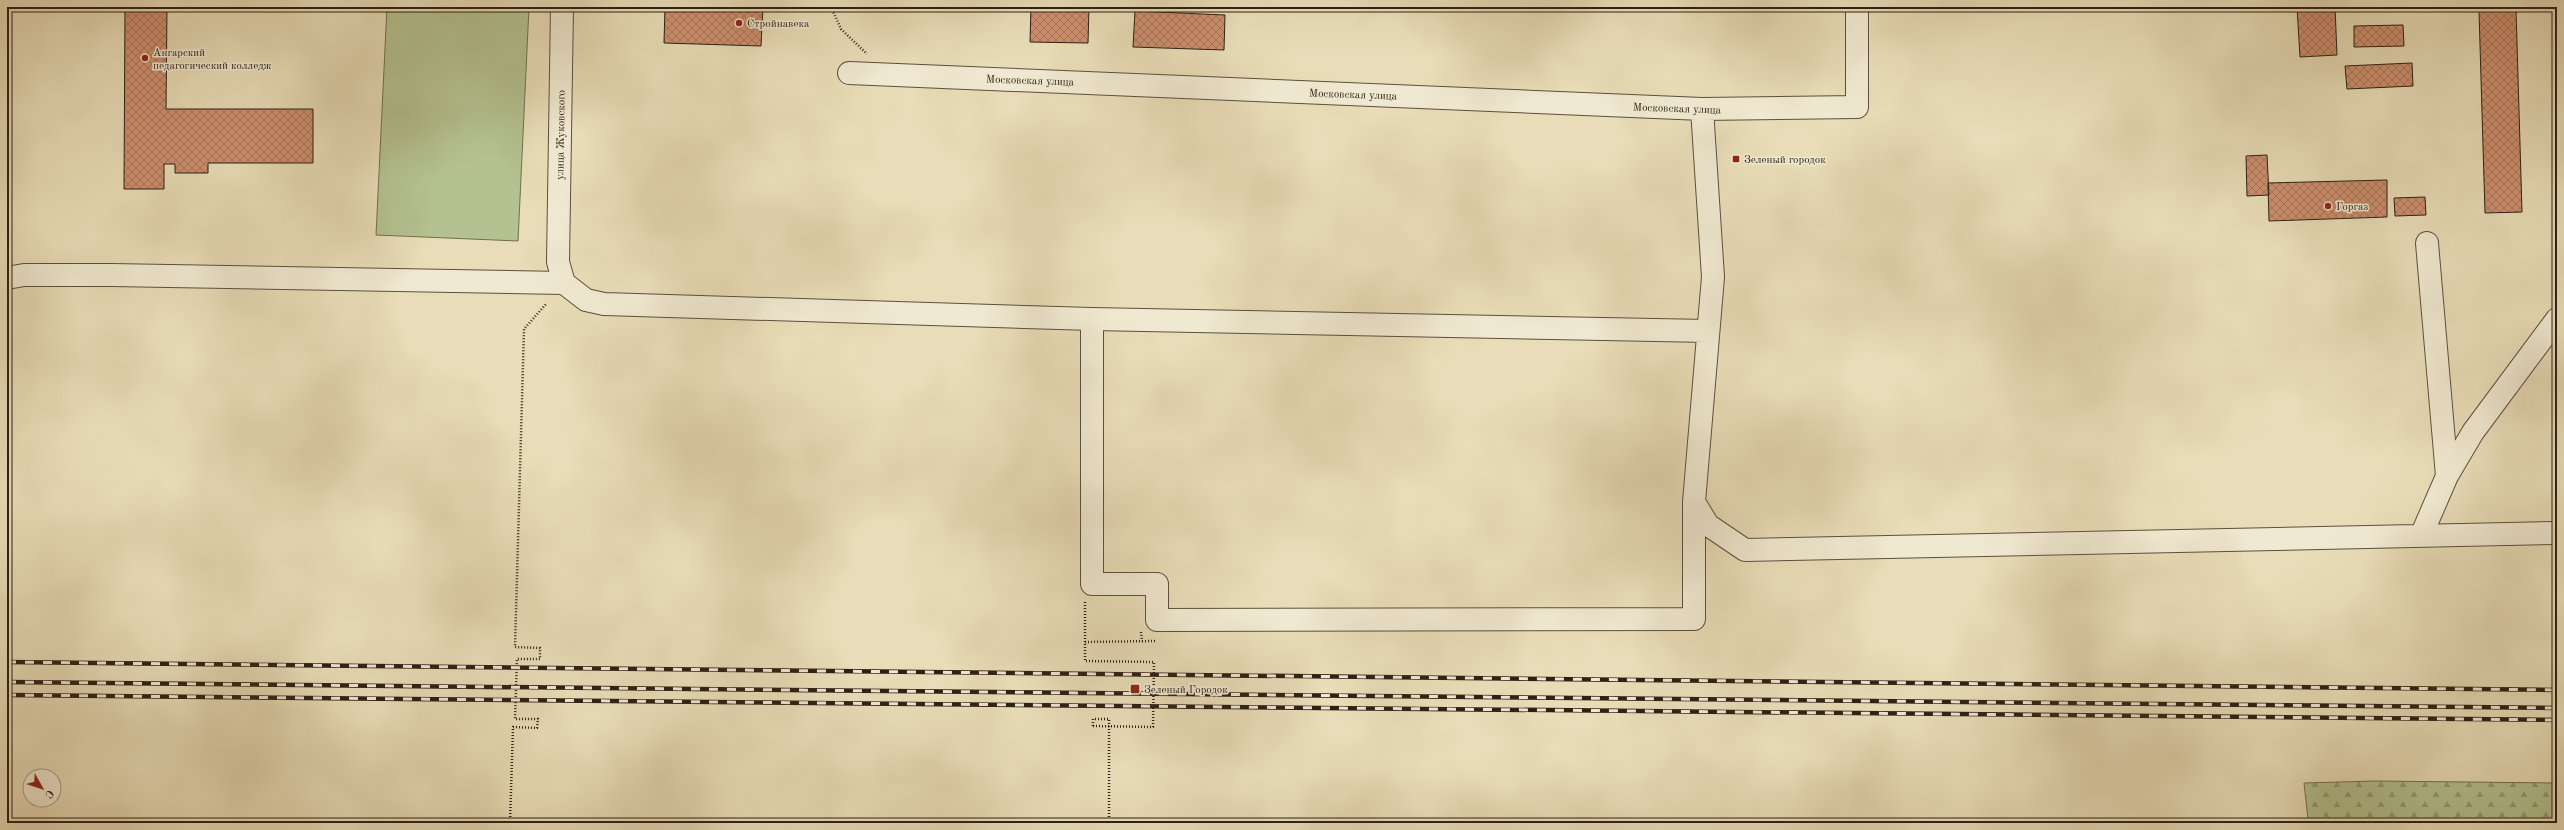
<svg xmlns="http://www.w3.org/2000/svg" width="2564" height="830" viewBox="0 0 2564 830" font-family="'Old Standard TT',serif">
<style>
.forest{fill:url(#forest-firs);stroke:#707052}
.garden{fill:#b4c190;stroke:#707052}
.building{fill:url(#building-cross-hatch);stroke:#2d2015}
.lines{fill:none;stroke-linecap:round;stroke-linejoin:round}
.minor-casing{stroke:#5c4f3e;stroke-width:24}
.path{stroke:#2d2015;stroke-width:2.5;stroke-dasharray:1 2;stroke-linecap:butt}
.minor{stroke:#f0e9d1;stroke-width:22}
.rail-casing{stroke:#2d2015;stroke-width:4.5}
.rail{stroke:#f0e9d1;stroke-width:3;stroke-dasharray:9;stroke-linecap:butt}
.path-bridge{stroke:#2d2015;stroke-width:2.5;stroke-dasharray:1 2;stroke-linecap:butt}
.poi-dot{fill:#8f2418;stroke:#f0e9d1;stroke-width:1.5}
.labels{text-anchor:middle;stroke-width:3;stroke-linejoin:round;paint-order:stroke}
.poi-label{font-size:11px;fill:#2d2015;stroke:#f0e9d1;text-anchor:start}
.street-label{font-size:11px;fill:#2d2015;stroke:#f0e9d1}
</style>
<defs>
<pattern id="forest-firs" width="22" height="20" patternUnits="userSpaceOnUse"><rect width="22" height="20" fill="#b4c190"/><path d="M5 1l3.5 6h-7zM16 11l3.5 6h-7z" fill="#939c74"/></pattern>
<pattern id="building-cross-hatch" width="8" height="8" patternUnits="userSpaceOnUse"><rect width="8" height="8" fill="#cd906f"/><path d="M0 0l8 8M0 8l8-8" fill="none" stroke="#a7755a"/></pattern>
</defs>
<rect width="100%" height="100%" fill="#e8ddb8"/>
<filter id="stains"><feTurbulence type="fractalNoise" baseFrequency=".005" numOctaves="4"/><feColorMatrix values="0 0 0 0 .2 0 0 0 0 .09 0 0 0 0 .02 0 0 0 .5 -.17"/></filter>
<radialGradient id="worn" r=".72"><stop offset=".6" stop-color="#630" stop-opacity="0"/><stop offset="1" stop-color="#630" stop-opacity=".3"/></radialGradient>
<path class="forest" d="M 2375,781 L 2557,783 L 2557,823 L 2366,823 L 2308,819 L 2304,783 Z"/>
<path class="garden" d="M 387,7 L 529,7 L 518,241 L 376,235 Z"/>
<path class="building" d="M 125,7 L 167,7 L 166,109 L 313,109 L 313,163 L 208,163 L 208,173 L 175,173 L 175,164 L 164,164 L 164,189 L 124,189 Z
M 665,7 L 763,7 L 761,46 L 664,43 Z
M 1031,7 L 1089,7 L 1088,43 L 1030,42 Z
M 2297,7 L 2335,7 L 2337,55 L 2300,57 Z
M 2516,9 L 2522,212 L 2485,213 L 2479,11 Z
M 1135,11 L 1225,15 L 1224,50 L 1133,47 Z
M 2403,25 L 2404,46 L 2354,47 L 2354,26 Z
M 2412,63 L 2413,86 L 2347,89 L 2345,66 Z
M 2267,155 L 2269,195 L 2247,196 L 2246,156 Z
M 2387,180 L 2387,217 L 2269,221 L 2268,183 Z
M 2425,197 L 2426,215 L 2395,216 L 2394,198 Z"/>
<g class="lines">
<g class="minor-casing">
<path id="minor" d="M 562,7 L 558,262 L 564,283 L 586,300 L 604,304 L 1092,319 L 1708,331
M 849,73 L 1702,109 L 1857,107 L 1857,7
M 2427,243 L 2447,476
M 7,278 L 24,275 L 111,275 L 564,283
M 1092,319 L 1092,584 L 1157,584 L 1157,620 L 1694,619 L 1694,502 L 1713,277 L 1702,109
M 1694,502 L 1708,525 L 1745,550 L 2557,533
M 2421,536 L 2447,476 L 2473,432 L 2557,319"/>
</g>
<path class="path" d="M 831,7 L 841,29 L 867,54
M 1085,602 L 1085,661 L 1154,662
M 1141,632 L 1142,641
M 1085,642 L 1155,641
M 1093,726 L 1093,719 L 1109,719 L 1109,823
M 510,823 L 513,727 L 537,728 L 538,719 L 515,719 L 517,659 L 540,659 L 540,648 L 515,647 L 524,329 L 547,303"/>
<use href="#minor" class="minor"/>
<g class="rail-casing">
<path id="rail" d="M 7,662 L 2557,690
M 7,682 L 2557,708
M 7,695 L 2557,720"/>
</g>
<use href="#rail" class="rail"/>
<path class="path-bridge" d="M 1093,726 L 1153,727 L 1154,662"/>
</g>
<g class="poi-dot">
<circle cx="739" cy="23" r="4"/>
<circle cx="145" cy="58" r="4"/>
<rect x="1732" y="155" width="8" height="8" rx="2"/>
<circle cx="2328" cy="206" r="4"/>
<rect x="1130" y="684" width="10" height="10" rx="2"/>
</g>
<g class="labels">
<g class="poi-label">
<text x="747" y="27">Стройнавека</text>
<text x="153" y="56">Ангарский<tspan x="153" dy="13">педагогический колледж</tspan></text>
<text x="1744" y="163">Зеленый городок</text>
<text x="2336" y="210">Горгаз</text>
<text x="1144" y="693">Зеленый Городок</text>
</g>
<g class="street-label">
<text transform="translate(1030 80) rotate(2)" y="4">Московская улица</text>
<text transform="translate(1353 94) rotate(2)" y="4">Московская улица</text>
<text transform="translate(1677 108) rotate(2)" y="4">Московская улица</text>
<text transform="translate(560 135) rotate(-89)" y="4">улица Жуковского</text>
</g>
</g>
<rect width="2564" height="830" fill="none" stroke="#e8ddb8" stroke-width="24"/>
<rect x="8" y="8" width="2548" height="814" fill="none" stroke="#2d2015" stroke-width="2"/>
<rect x="12" y="12" width="2540" height="806" fill="none" stroke="#2d2015"/>
<g transform="translate(42 788) rotate(129)"><circle r="19" fill="#f0e9d1" stroke="#a29986"/>
<path d="M0-3L7 15L0 10L-7 15Z" fill="#8f2418"/>
<text y="-6" font-size="11" font-weight="bold" text-anchor="middle" fill="#2d2015">С</text>
</g>
<rect width="100%" height="100%" filter="url(#stains)"/>
<rect width="100%" height="100%" fill="url(#worn)"/>
</svg>
